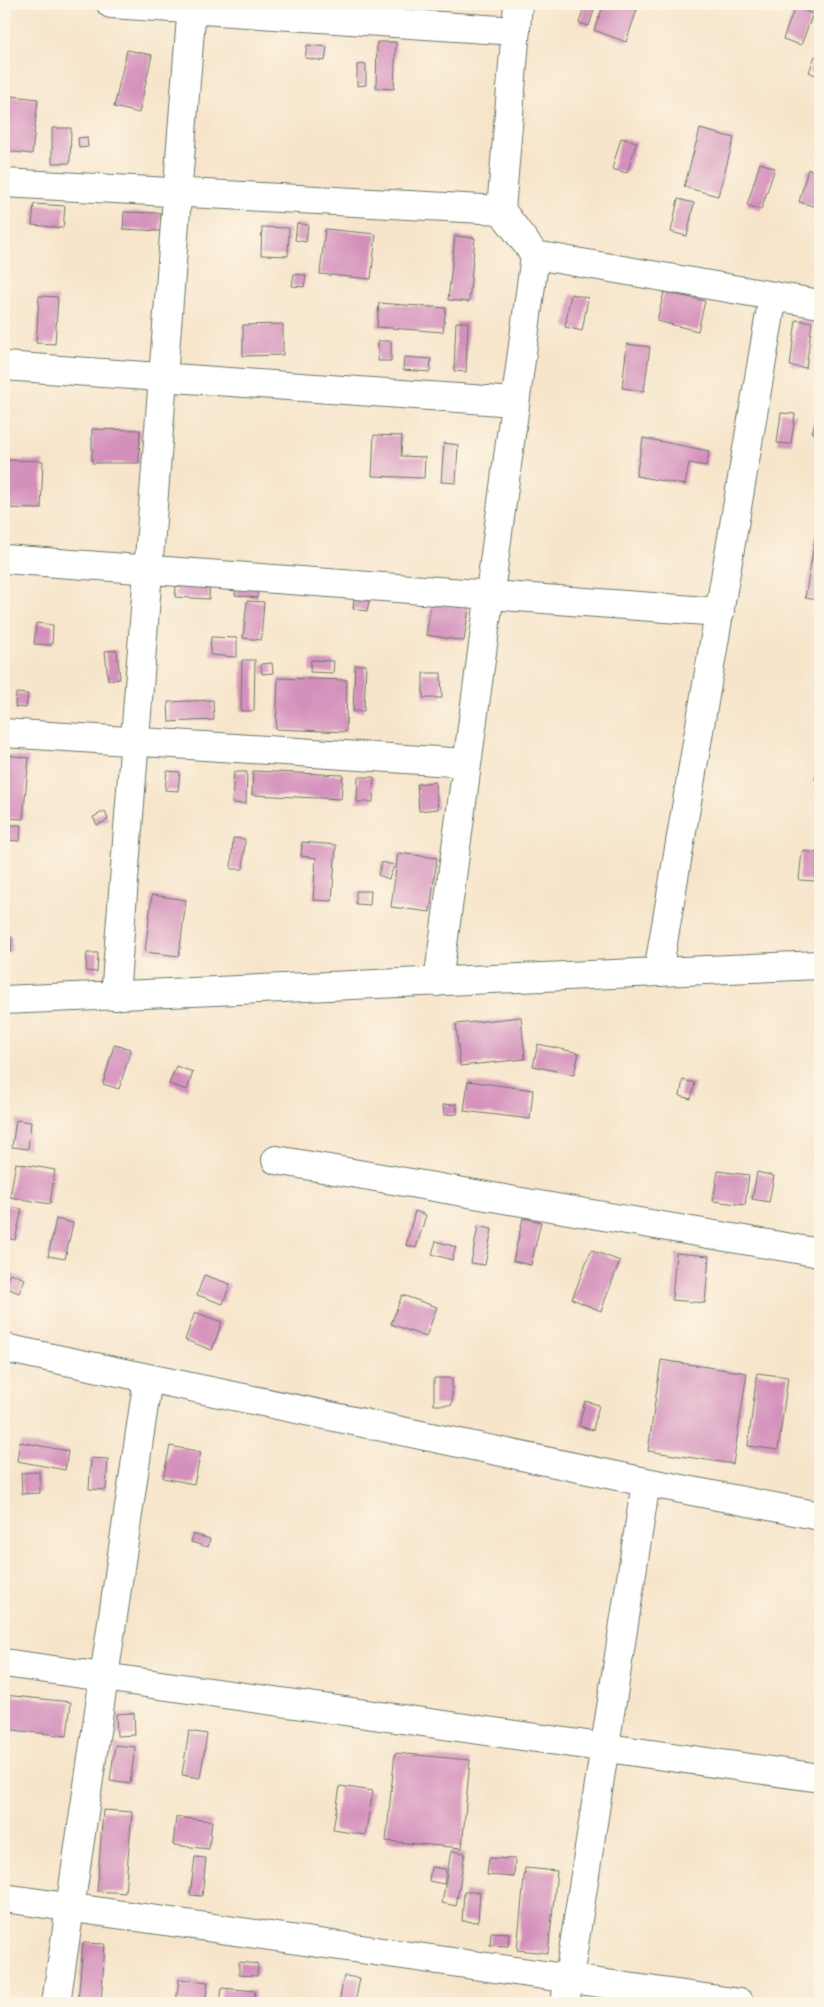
<svg xmlns="http://www.w3.org/2000/svg" width="824" height="2007" viewBox="0 0 824 2007" font-family="'Shantell Sans',sans-serif">
<style>
.building{fill:#d490bc}
.lines{fill:none;stroke-linecap:round;stroke-linejoin:round}
.minor-casing{stroke:#6b7869;stroke-width:30}
.minor{stroke:#fff;stroke-width:28}
</style>
<rect width="100%" height="100%" fill="#fcf5e5"/>
<filter id="ink" filterUnits="userSpaceOnUse"><feTurbulence type="fractalNoise" baseFrequency=".02" numOctaves="2"/><feDisplacementMap in="SourceGraphic" scale="10" xChannelSelector="R" yChannelSelector="G"/><feConvolveMatrix kernelMatrix="1 2 1 2 8 2 1 2 1" color-interpolation-filters="sRGB"/></filter>
<filter id="wash" filterUnits="userSpaceOnUse"><feTurbulence type="fractalNoise" baseFrequency=".0096" numOctaves="4" result="noise"/><feDisplacementMap in="SourceGraphic" scale="20" xChannelSelector="R" yChannelSelector="G"/><feGaussianBlur stdDeviation="1.12" result="paint"/><feColorMatrix in="noise" values="0 0 0 0 0 0 0 0 0 0 0 0 0 0 0 0 0 1.4 0 .05"/><feComposite in="paint" operator="in"/></filter>
<g filter="url(#wash)">
<rect width="100%" height="100%" fill="#f7e5cb"/>
<g id="blocks">
<path class="building" d="M 585,4 L 595,7 L 589,26 L 579,23 Z
M 604,4 L 621,4 L 637,10 L 626,42 L 594,30 Z
M 795,7 L 813,14 L 801,45 L 783,39 Z
M 377,42 L 396,42 L 394,89 L 376,88 Z
M 307,45 L 327,47 L 325,61 L 305,58 Z
M 127,50 L 152,55 L 139,113 L 114,107 Z
M 815,56 L 820,58 L 820,77 L 809,72 Z
M 366,64 L 366,85 L 357,86 L 357,65 Z
M 4,95 L 38,99 L 32,154 L 4,151 Z
M 52,128 L 71,128 L 70,163 L 52,163 Z
M 700,129 L 734,138 L 718,196 L 684,187 Z
M 87,137 L 88,147 L 79,148 L 78,138 Z
M 621,138 L 637,142 L 627,173 L 612,169 Z
M 760,163 L 775,168 L 761,210 L 747,205 Z
M 808,169 L 820,173 L 820,196 L 817,207 L 799,202 Z
M 678,199 L 694,203 L 687,236 L 671,232 Z
M 34,204 L 65,206 L 63,228 L 32,225 Z
M 124,212 L 161,213 L 160,231 L 123,229 Z
M 297,223 L 308,225 L 306,242 L 295,240 Z
M 262,227 L 289,228 L 288,256 L 261,255 Z
M 325,229 L 376,234 L 371,279 L 320,274 Z
M 455,236 L 475,238 L 469,302 L 448,300 Z
M 294,274 L 306,275 L 304,287 L 292,286 Z
M 664,292 L 705,301 L 698,331 L 657,321 Z
M 571,294 L 588,298 L 582,331 L 565,327 Z
M 39,296 L 58,297 L 55,344 L 36,343 Z
M 379,303 L 446,308 L 443,332 L 377,327 Z
M 796,320 L 812,322 L 806,368 L 790,366 Z
M 456,322 L 468,322 L 466,372 L 454,371 Z
M 283,324 L 283,355 L 243,356 L 243,325 Z
M 378,341 L 391,341 L 391,361 L 378,361 Z
M 627,344 L 650,347 L 644,391 L 622,388 Z
M 819,349 L 820,349 L 820,370 L 816,369 Z
M 404,357 L 431,359 L 430,372 L 403,370 Z
M 781,413 L 795,414 L 791,444 L 777,443 Z
M 817,415 L 820,416 L 820,435 L 812,433 Z
M 92,429 L 140,430 L 139,463 L 92,463 Z
M 374,435 L 402,436 L 401,456 L 425,457 L 424,478 L 372,476 Z
M 643,438 L 709,451 L 706,466 L 689,463 L 685,485 L 636,476 Z
M 444,443 L 458,445 L 456,483 L 441,482 Z
M 4,460 L 43,461 L 41,509 L 4,508 Z
M 819,515 L 820,515 L 820,600 L 805,598 Z
M 177,576 L 210,578 L 209,599 L 175,597 Z
M 237,582 L 259,585 L 257,598 L 235,595 Z
M 354,599 L 369,601 L 367,611 L 353,609 Z
M 247,601 L 264,602 L 261,640 L 243,638 Z
M 431,603 L 469,608 L 464,641 L 426,635 Z
M 36,623 L 53,625 L 52,645 L 34,644 Z
M 211,637 L 237,638 L 237,657 L 210,655 Z
M 117,650 L 120,679 L 108,680 L 105,651 Z
M 242,660 L 255,660 L 254,711 L 241,711 Z
M 311,660 L 334,661 L 333,673 L 310,672 Z
M 272,663 L 273,673 L 262,674 L 261,664 Z
M 355,665 L 366,665 L 364,711 L 353,711 Z
M 423,673 L 441,673 L 442,698 L 423,698 Z
M 278,678 L 347,680 L 346,732 L 276,729 Z
M 16,693 L 28,694 L 26,708 L 15,707 Z
M 213,700 L 214,720 L 169,722 L 168,702 Z
M 7,755 L 29,758 L 23,819 L 4,818 L 4,789 Z
M 819,756 L 820,756 L 820,781 L 815,780 Z
M 167,771 L 180,772 L 178,791 L 165,790 Z
M 253,771 L 343,775 L 341,799 L 252,795 Z
M 234,772 L 247,772 L 246,804 L 232,803 Z
M 358,777 L 374,777 L 373,802 L 357,802 Z
M 435,782 L 438,809 L 419,811 L 417,784 Z
M 105,811 L 108,820 L 97,825 L 93,817 Z
M 4,825 L 21,825 L 20,841 L 4,840 Z
M 233,838 L 245,839 L 243,869 L 231,869 Z
M 302,842 L 336,845 L 332,901 L 313,900 L 316,858 L 301,856 Z
M 802,851 L 818,853 L 815,881 L 799,880 Z
M 398,853 L 437,858 L 430,912 L 391,907 Z
M 382,862 L 394,865 L 389,879 L 378,875 Z
M 356,891 L 371,891 L 370,905 L 356,904 Z
M 152,895 L 186,900 L 179,956 L 145,952 Z
M 4,937 L 12,937 L 11,952 L 4,952 Z
M 87,953 L 98,953 L 97,972 L 86,971 Z
M 521,1017 L 525,1059 L 460,1066 L 456,1024 Z
M 538,1044 L 579,1053 L 574,1075 L 533,1066 Z
M 114,1045 L 131,1049 L 119,1089 L 103,1084 Z
M 176,1066 L 193,1072 L 187,1090 L 169,1084 Z
M 683,1080 L 695,1083 L 691,1099 L 680,1096 Z
M 468,1081 L 533,1090 L 530,1119 L 464,1111 Z
M 457,1104 L 457,1114 L 444,1115 L 443,1105 Z
M 16,1120 L 31,1122 L 28,1149 L 12,1147 Z
M 16,1163 L 55,1170 L 50,1204 L 10,1197 Z
M 718,1171 L 749,1175 L 745,1205 L 713,1201 Z
M 757,1172 L 774,1176 L 769,1202 L 752,1199 Z
M 4,1205 L 22,1209 L 15,1240 L 4,1237 Z
M 415,1211 L 426,1215 L 416,1248 L 406,1245 Z
M 523,1218 L 541,1222 L 531,1265 L 513,1261 Z
M 56,1219 L 73,1223 L 65,1259 L 48,1256 Z
M 478,1226 L 492,1229 L 485,1265 L 471,1263 Z
M 436,1241 L 456,1247 L 452,1260 L 432,1254 Z
M 591,1250 L 620,1261 L 601,1311 L 572,1299 Z
M 676,1253 L 709,1256 L 705,1303 L 672,1300 Z
M 10,1273 L 25,1279 L 19,1293 L 4,1287 Z
M 204,1275 L 230,1284 L 223,1304 L 197,1295 Z
M 402,1295 L 437,1307 L 426,1337 L 391,1324 Z
M 195,1312 L 222,1322 L 212,1350 L 185,1340 Z
M 661,1360 L 747,1373 L 733,1464 L 648,1451 Z
M 757,1373 L 788,1377 L 778,1450 L 748,1446 Z
M 434,1378 L 452,1378 L 452,1405 L 434,1405 Z
M 585,1401 L 599,1405 L 593,1430 L 579,1426 Z
M 20,1442 L 68,1451 L 65,1470 L 17,1461 Z
M 170,1446 L 201,1452 L 194,1484 L 163,1478 Z
M 91,1458 L 108,1459 L 106,1490 L 89,1489 Z
M 39,1472 L 40,1493 L 22,1494 L 21,1473 Z
M 193,1534 L 210,1539 L 208,1547 L 191,1542 Z
M 4,1695 L 71,1702 L 67,1736 L 4,1729 Z
M 134,1713 L 135,1735 L 117,1736 L 116,1714 Z
M 189,1731 L 207,1734 L 200,1778 L 182,1775 Z
M 115,1745 L 135,1747 L 130,1784 L 110,1781 Z
M 395,1753 L 470,1760 L 462,1848 L 386,1841 Z
M 340,1786 L 373,1791 L 365,1835 L 333,1830 Z
M 4,1800 L 6,1800 L 5,1814 L 4,1814 Z
M 103,1810 L 132,1812 L 125,1893 L 97,1891 Z
M 176,1817 L 212,1821 L 209,1849 L 173,1845 Z
M 451,1851 L 465,1853 L 456,1906 L 442,1903 Z
M 195,1857 L 206,1858 L 202,1896 L 190,1895 Z
M 489,1858 L 515,1859 L 514,1877 L 487,1875 Z
M 431,1867 L 446,1869 L 444,1884 L 429,1881 Z
M 525,1868 L 557,1871 L 548,1953 L 517,1950 Z
M 464,1892 L 480,1892 L 478,1922 L 462,1921 Z
M 491,1932 L 509,1933 L 508,1946 L 490,1945 Z
M 83,1943 L 105,1944 L 101,2003 L 78,2003 Z
M 239,1962 L 258,1964 L 257,1976 L 239,1975 Z
M 344,1976 L 360,1978 L 355,2003 L 339,2003 Z
M 179,1979 L 208,1982 L 205,2003 L 176,2003 Z
M 222,1988 L 255,1991 L 254,2003 L 220,2003 Z"/>
</g>
</g>
<g filter="url(#ink)">
<use href="#blocks" fill-opacity="0" stroke="#6b7869" stroke-width="1"/>
<g class="lines">
<g class="minor-casing">
<path id="minor" d="M 111,4 L 516,31
M 518,4 L 501,210 L 535,255 L 820,304
M 4,183 L 501,210
M 4,366 L 515,402
M 4,559 L 720,612
M 4,733 L 467,763
M 658,972 L 773,296
M 438,982 L 535,255
M 115,996 L 192,4
M 4,1000 L 820,965
M 276,1160 L 820,1253
M 4,1348 L 646,1482 L 820,1516
M 4,1663 L 820,1778
M 4,1898 L 740,2003
M 56,2003 L 148,1378
M 565,2003 L 646,1482"/>
</g>
<use href="#minor" class="minor"/>
</g>
</g>
<rect width="824" height="2007" fill="none" stroke="#fcf5e5" stroke-width="20"/>
</svg>
